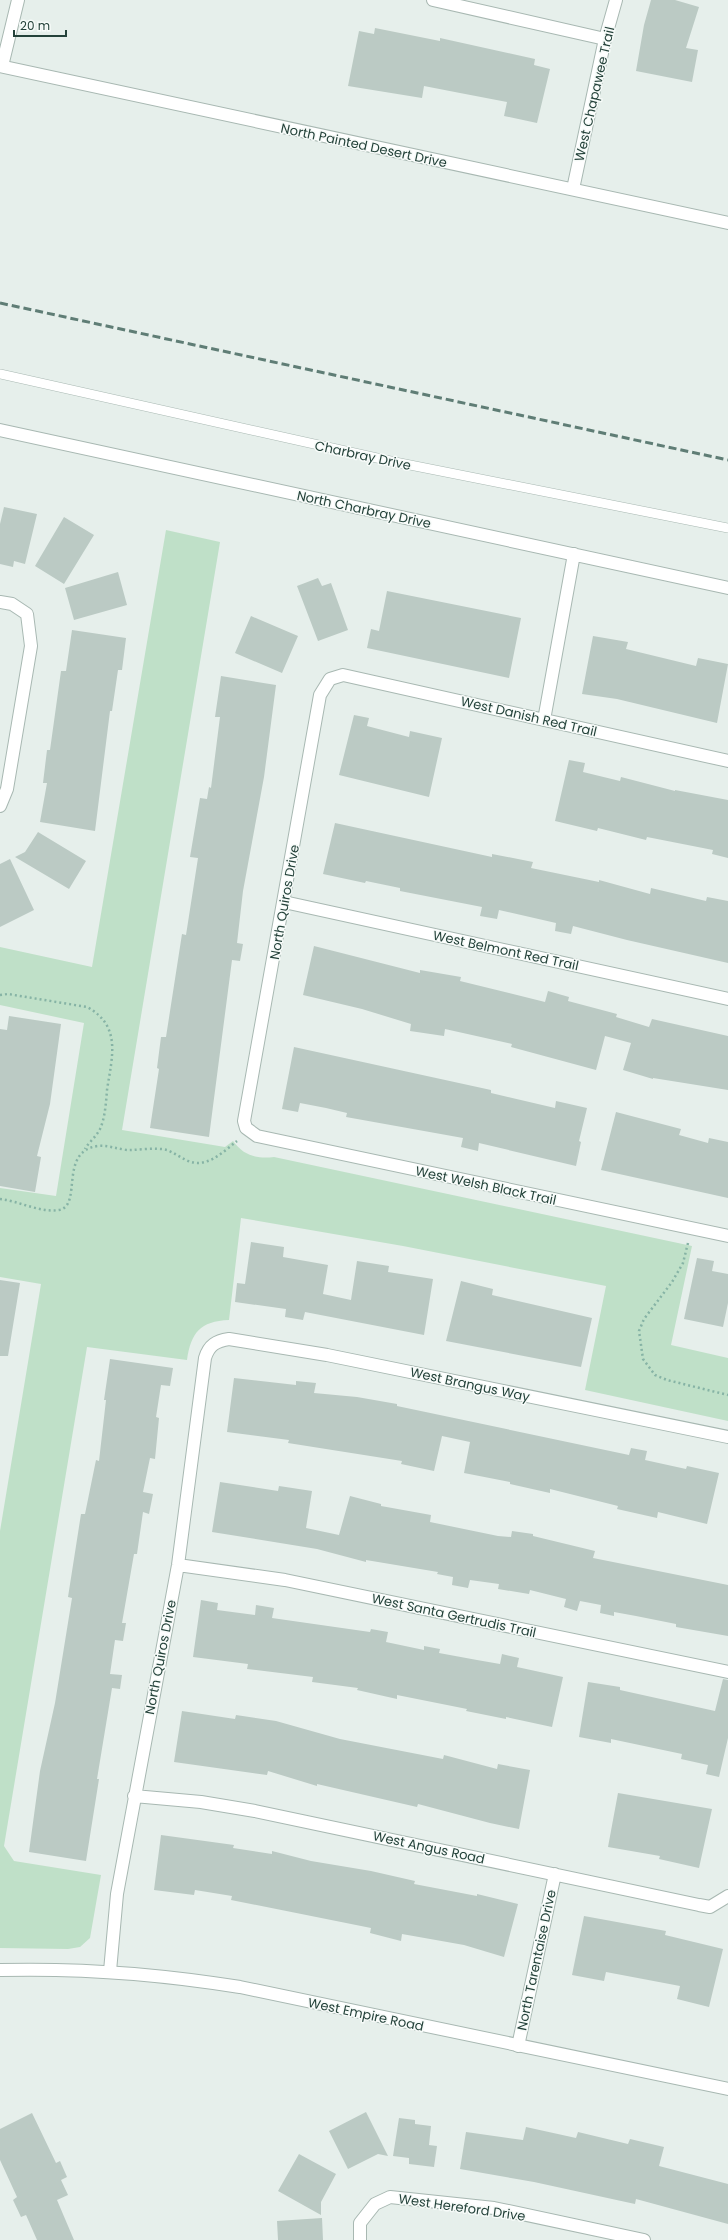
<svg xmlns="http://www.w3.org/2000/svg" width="728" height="2240" viewBox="0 0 728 2240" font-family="Poppins,sans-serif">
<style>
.green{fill:#bfe0c8}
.building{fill:#bbcac4}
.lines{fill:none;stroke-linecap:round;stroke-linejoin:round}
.service-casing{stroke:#a8b8b2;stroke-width:10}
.minor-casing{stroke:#a8b8b2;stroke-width:14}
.tertiary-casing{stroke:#a8b8b2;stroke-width:14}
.path{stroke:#86b3a5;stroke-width:2.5;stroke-dasharray:2 3;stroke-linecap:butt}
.service{stroke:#fff;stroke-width:9}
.minor{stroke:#fff;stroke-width:12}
.tertiary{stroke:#fff;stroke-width:12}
.rail{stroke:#5f7d75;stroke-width:3;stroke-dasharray:8 4;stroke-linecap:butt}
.labels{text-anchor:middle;stroke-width:3;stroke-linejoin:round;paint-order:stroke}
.street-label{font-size:13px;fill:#24423a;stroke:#f7fbf9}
</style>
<rect width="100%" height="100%" fill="#e6efeb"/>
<path class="green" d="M 166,530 L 220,542 L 122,1130 L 225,1147 L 233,1141 C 244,1156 257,1159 274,1157 L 692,1246 L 671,1345 L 728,1358 L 728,1421 L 585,1390 L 606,1286 L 403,1246 L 241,1218 L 229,1320 C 200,1321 191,1333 187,1360 L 87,1347 L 4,1846 L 14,1861 L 101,1875 L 90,1938 L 80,1947 L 68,1949 L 0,1948 L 0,1531 L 41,1284 L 0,1277 L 0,1188 L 56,1196 L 84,1023 L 0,1005 L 0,947 L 92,967 Z"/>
<path class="building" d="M 651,0 L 675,0 L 699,7 L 686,48 L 698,50 L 692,82 L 636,71 L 644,25 Z
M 375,28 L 440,41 L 440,38 L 535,59 L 534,65 L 550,69 L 537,123 L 504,116 L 507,102 L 460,93 L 424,86 L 422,98 L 348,86 L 359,31 L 374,34 Z
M 4,507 L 37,514 L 25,564 L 14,561 L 13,567 L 0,564 L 0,524 Z
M 64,517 L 94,535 L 64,584 L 35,566 Z
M 118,572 L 127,605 L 74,620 L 65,588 Z
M 318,578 L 322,586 L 331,583 L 348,630 L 318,641 L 297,586 Z
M 387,591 L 521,618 L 509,678 L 367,648 L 371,629 L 379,631 Z
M 251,616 L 298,636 L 282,673 L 235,653 Z
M 72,630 L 126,638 L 122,670 L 118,670 L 112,711 L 110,711 L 95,831 L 40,822 L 47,783 L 43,783 L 47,750 L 50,750 L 61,671 L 66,671 Z
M 593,636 L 628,642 L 626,649 L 696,666 L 698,658 L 728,664 L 717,723 L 617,699 L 582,694 Z
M 221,676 L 276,685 L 264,777 L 243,891 L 237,943 L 243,944 L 240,961 L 232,960 L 209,1137 L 150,1128 L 159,1069 L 157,1068 L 161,1037 L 166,1037 L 182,934 L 186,935 L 198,858 L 190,857 L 200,798 L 207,799 L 209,787 L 211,788 L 220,717 L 215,717 Z
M 354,715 L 369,718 L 367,726 L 409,737 L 410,731 L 442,738 L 429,797 L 339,775 Z
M 569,760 L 585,763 L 583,772 L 620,781 L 621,777 L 675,791 L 675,790 L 728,800 L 728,858 L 712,854 L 713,850 L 647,837 L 646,840 L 598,828 L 597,831 L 555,821 Z
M 335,823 L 492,857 L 492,854 L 533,862 L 531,868 L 599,882 L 599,880 L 650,894 L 651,888 L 706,901 L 707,897 L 728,901 L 728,963 L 627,940 L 573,926 L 571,934 L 555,931 L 556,923 L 499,910 L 497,919 L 480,916 L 482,907 L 400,891 L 400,888 L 366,881 L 365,883 L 323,874 Z
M 38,832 L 86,861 L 69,889 L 15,857 L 25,852 Z
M 10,859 L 34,910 L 0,927 L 0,864 Z
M 314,946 L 420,973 L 420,970 L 461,977 L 460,981 L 545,1002 L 548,991 L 569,997 L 568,1001 L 617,1014 L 616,1017 L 649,1027 L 652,1019 L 728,1036 L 728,1090 L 653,1078 L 653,1079 L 623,1070 L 631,1043 L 605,1036 L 596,1070 L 511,1047 L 512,1044 L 445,1029 L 444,1036 L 410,1031 L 411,1024 L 362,1009 L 303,995 Z
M 9,1016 L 61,1024 L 50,1104 L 37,1156 L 41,1157 L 35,1192 L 0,1186 L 0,1029 L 7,1030 Z
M 294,1047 L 491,1090 L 491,1093 L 555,1108 L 556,1101 L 587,1108 L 579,1141 L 581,1142 L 576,1166 L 479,1143 L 478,1151 L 461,1147 L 463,1138 L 346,1117 L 347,1113 L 326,1108 L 300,1103 L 298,1112 L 282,1109 Z
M 616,1112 L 681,1129 L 679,1135 L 708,1143 L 709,1138 L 728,1142 L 728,1198 L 601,1170 Z
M 251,1242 L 284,1247 L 283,1257 L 328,1265 L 323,1294 L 351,1300 L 357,1261 L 389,1266 L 388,1272 L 433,1279 L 424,1335 L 305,1312 L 303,1320 L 285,1317 L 286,1309 L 235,1302 L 237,1283 L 245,1284 Z
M 697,1258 L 714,1261 L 712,1271 L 728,1274 L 728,1303 L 723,1327 L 684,1319 Z
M 0,1280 L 20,1283 L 8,1356 L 0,1356 Z
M 461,1281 L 493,1289 L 492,1295 L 592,1318 L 581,1367 L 446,1341 Z
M 110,1359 L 173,1368 L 170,1386 L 161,1385 L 156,1417 L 159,1418 L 155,1459 L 150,1458 L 143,1492 L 153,1494 L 149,1514 L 143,1512 L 137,1554 L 134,1554 L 122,1623 L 126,1623 L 123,1641 L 115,1640 L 110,1674 L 122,1675 L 120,1689 L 112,1688 L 97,1779 L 99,1779 L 86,1861 L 29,1852 L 40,1771 L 55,1703 L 72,1598 L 68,1597 L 81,1514 L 85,1514 L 96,1460 L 99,1461 L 106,1400 L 104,1400 Z
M 234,1378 L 296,1385 L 296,1381 L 316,1383 L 314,1393 L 357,1397 L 397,1404 L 397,1406 L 629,1455 L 631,1448 L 647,1451 L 645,1460 L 686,1469 L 687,1466 L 719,1473 L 707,1524 L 658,1512 L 657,1518 L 617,1509 L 618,1506 L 550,1489 L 550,1493 L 510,1484 L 510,1482 L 464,1473 L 470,1442 L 442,1436 L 434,1471 L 401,1464 L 402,1461 L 288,1443 L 289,1440 L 227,1432 Z
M 220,1482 L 278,1491 L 279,1486 L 312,1491 L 306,1528 L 339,1535 L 350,1496 L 381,1504 L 381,1506 L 431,1515 L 430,1522 L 498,1536 L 511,1537 L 512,1531 L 533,1534 L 533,1536 L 595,1551 L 593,1558 L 728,1585 L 728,1636 L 676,1627 L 676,1624 L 636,1616 L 614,1612 L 614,1616 L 600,1613 L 601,1605 L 580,1601 L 577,1611 L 564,1607 L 566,1599 L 530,1590 L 529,1594 L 498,1589 L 499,1584 L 470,1580 L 468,1588 L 452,1585 L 453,1577 L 437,1574 L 438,1572 L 366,1560 L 366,1562 L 317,1549 L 212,1532 Z
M 201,1600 L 218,1603 L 217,1610 L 255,1615 L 256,1605 L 274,1608 L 272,1618 L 370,1632 L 371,1629 L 388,1632 L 386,1642 L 424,1650 L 424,1646 L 440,1649 L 439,1653 L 477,1660 L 500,1664 L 502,1654 L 519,1658 L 517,1667 L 563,1677 L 552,1727 L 506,1717 L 506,1719 L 466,1711 L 467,1709 L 397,1695 L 397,1699 L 357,1690 L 358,1688 L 312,1682 L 313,1677 L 247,1669 L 248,1664 L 193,1657 Z
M 723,1679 L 728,1680 L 728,1738 L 719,1777 L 706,1774 L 708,1765 L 681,1759 L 682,1754 L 611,1739 L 611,1743 L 579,1737 L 588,1682 L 620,1687 L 620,1690 L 715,1711 Z
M 182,1711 L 235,1719 L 236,1715 L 276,1721 L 340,1739 L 443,1759 L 444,1755 L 497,1769 L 498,1764 L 530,1770 L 519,1829 L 490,1823 L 418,1804 L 417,1807 L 317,1784 L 317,1786 L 268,1771 L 267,1775 L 174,1762 Z
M 618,1793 L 712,1809 L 699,1868 L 659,1859 L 660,1856 L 608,1847 Z
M 161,1835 L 234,1845 L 233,1848 L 272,1854 L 272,1851 L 311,1861 L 371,1871 L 415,1881 L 414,1884 L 477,1896 L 477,1894 L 518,1904 L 504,1957 L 464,1945 L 402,1934 L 401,1941 L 370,1933 L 371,1928 L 231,1900 L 232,1896 L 195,1890 L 194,1895 L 154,1890 Z
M 584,1916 L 666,1931 L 665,1935 L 723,1949 L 709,2007 L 677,1999 L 680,1986 L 606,1972 L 604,1981 L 572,1975 Z
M 366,2112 L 388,2156 L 378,2154 L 348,2169 L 329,2131 Z
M 32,2113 L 56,2163 L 60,2161 L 67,2177 L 61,2180 L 68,2195 L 57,2200 L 74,2240 L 37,2240 L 26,2215 L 21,2217 L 13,2200 L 17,2197 L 0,2160 L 0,2129 Z
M 399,2118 L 415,2120 L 415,2124 L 431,2126 L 429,2145 L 437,2146 L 434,2167 L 409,2164 L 409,2158 L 393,2156 Z
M 526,2127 L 576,2138 L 578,2132 L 628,2144 L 630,2139 L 664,2147 L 659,2166 L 728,2184 L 728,2224 L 636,2199 L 635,2204 L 534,2182 L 460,2169 L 466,2132 L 523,2140 Z
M 299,2154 L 336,2174 L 321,2202 L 321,2215 L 278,2191 Z
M 322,2218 L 323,2240 L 278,2240 L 277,2221 Z"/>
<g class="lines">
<g class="service-casing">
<path id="service" d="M 0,374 L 395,462 L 728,528"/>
</g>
<g class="minor-casing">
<path id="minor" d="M 433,0 L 605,39
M 2,66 L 18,0
M 573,189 L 605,39 L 616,0
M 0,430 L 728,588
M 0,602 L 12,604 L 27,614 L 31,646 L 7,789 L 0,806
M 544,720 L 574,554
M 728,761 L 343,675 L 330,679 L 320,695 L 244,1121 L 246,1128 L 257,1136 L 728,1236
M 284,902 L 728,999
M 178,1565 L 285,1580 L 728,1672
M 134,1796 L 201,1802 L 255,1811 L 699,1905 L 710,1907 L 728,1896
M 110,1971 L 117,1894 L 178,1565 L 205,1358 C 209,1345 216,1341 229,1339 L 327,1355 L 728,1437
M 518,2046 L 555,1874
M 360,2240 L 360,2223 L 375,2204 L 390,2197 L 494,2208 L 644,2240"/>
</g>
<g class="tertiary-casing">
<path id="tertiary" d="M 0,66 L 728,223
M 0,1970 C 81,1968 160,1974 240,1987 L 728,2089"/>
</g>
<path class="path" d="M 0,995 L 8,994 L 87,1007 C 122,1026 112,1057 107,1090 C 106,1103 105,1118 100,1129 C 96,1137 89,1142 85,1149
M 0,1199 C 19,1201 40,1213 59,1210 C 83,1206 58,1151 98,1146 C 108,1145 117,1149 128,1150 C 140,1150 155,1147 167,1150 C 174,1153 180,1157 186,1160 C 206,1170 223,1152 237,1141
M 688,1243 L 683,1263 L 672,1282 L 644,1319 L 639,1331 L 643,1359 L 655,1375 L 667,1380 L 728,1395"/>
<use href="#service" class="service"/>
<use href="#minor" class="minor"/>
<use href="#tertiary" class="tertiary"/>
<path class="rail" d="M 0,303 L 728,460"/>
</g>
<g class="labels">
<g class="street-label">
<text transform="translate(594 94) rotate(-77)" y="5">West Chapawee Trail</text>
<text transform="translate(364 145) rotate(12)" y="5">North Painted Desert Drive</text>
<text transform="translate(363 455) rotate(12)" y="5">Charbray Drive</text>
<text transform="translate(364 509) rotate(12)" y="5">North Charbray Drive</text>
<text transform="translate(529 716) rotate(13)" y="5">West Danish Red Trail</text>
<text transform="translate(284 902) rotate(-80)" y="5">North Quiros Drive</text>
<text transform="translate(506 950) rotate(12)" y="5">West Belmont Red Trail</text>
<text transform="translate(486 1185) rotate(12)" y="5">West Welsh Black Trail</text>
<text transform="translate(470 1384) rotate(12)" y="5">West Brangus Way</text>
<text transform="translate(454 1615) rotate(12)" y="5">West Santa Gertrudis Trail</text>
<text transform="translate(160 1657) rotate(-79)" y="5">North Quiros Drive</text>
<text transform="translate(429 1847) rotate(12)" y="5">West Angus Road</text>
<text transform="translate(536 1960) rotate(-78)" y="5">North Tarentaise Drive</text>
<text transform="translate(366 2014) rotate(12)" y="5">West Empire Road</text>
<text transform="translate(462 2207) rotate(8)" y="5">West Hereford Drive</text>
</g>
</g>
<path d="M14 30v6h52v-6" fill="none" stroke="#24423a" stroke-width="2"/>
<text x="20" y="30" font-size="12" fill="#24423a" stroke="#f7fbf9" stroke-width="3" paint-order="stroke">20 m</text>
</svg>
